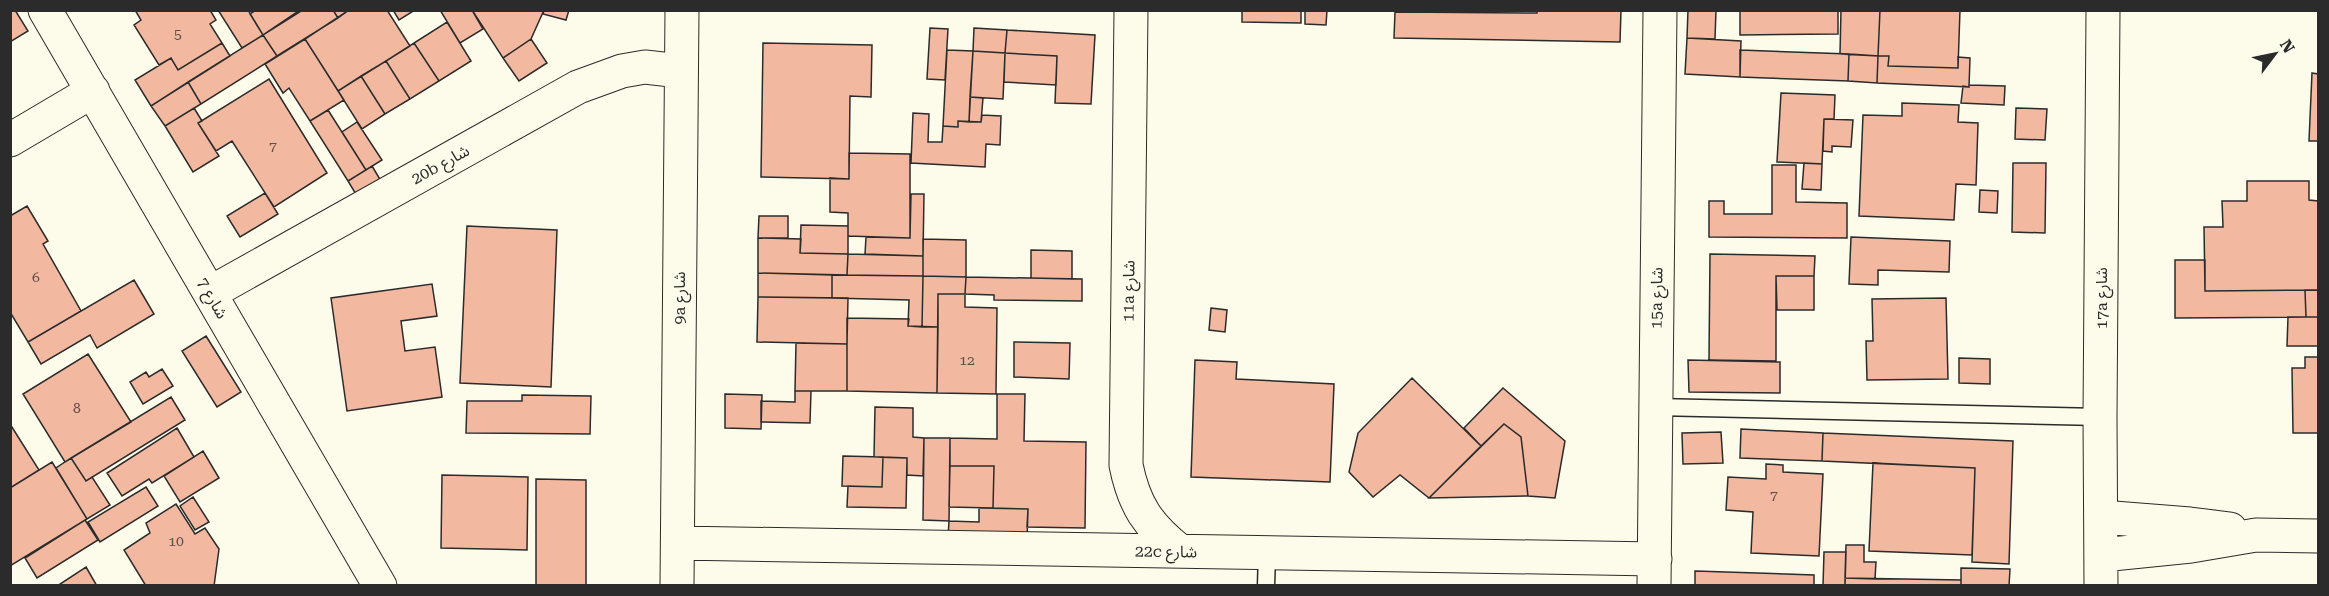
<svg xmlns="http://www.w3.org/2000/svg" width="2329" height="596" viewBox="0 0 2329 596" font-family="'Roboto Serif','Noto Sans Arabic',serif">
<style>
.building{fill:#f2b8a0;stroke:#2b2b2b;stroke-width:1.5}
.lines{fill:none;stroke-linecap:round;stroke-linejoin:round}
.lane-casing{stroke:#2b2b2b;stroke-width:19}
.street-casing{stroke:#2b2b2b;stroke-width:35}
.lane{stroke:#fdfbea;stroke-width:16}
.street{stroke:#fdfbea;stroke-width:33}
.labels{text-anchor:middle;stroke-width:4.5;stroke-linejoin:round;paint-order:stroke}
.number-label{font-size:14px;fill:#5d4e48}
.street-label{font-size:16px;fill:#2b2b2b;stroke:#fdfbea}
</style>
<rect width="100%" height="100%" fill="#fdfbea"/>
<path class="building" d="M 10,10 L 15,10 L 28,31 L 10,42 Z
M 135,10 L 210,10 L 216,20 L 210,24 L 222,43 L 178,70 L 171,58 L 159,65 L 134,25 L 141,20 Z
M 218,10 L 248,10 L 263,35 L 242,48 Z
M 256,10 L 300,10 L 301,11 L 263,35 L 250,14 Z
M 300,10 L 333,10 L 338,18 L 277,56 L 263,35 Z
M 333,10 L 349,10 L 338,18 Z
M 349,10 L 387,10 L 410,46 L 338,91 L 305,39 Z
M 393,10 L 415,10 L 399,20 Z
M 440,10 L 472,10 L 483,29 L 460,43 Z
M 472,10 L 544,10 L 531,39 L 503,58 Z
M 544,10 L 569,10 L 566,20 L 543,14 Z
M 1242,10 L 1301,10 L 1301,23 L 1242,22 Z
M 1305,10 L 1327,10 L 1326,25 L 1305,24 Z
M 1537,10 L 1621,10 L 1620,42 L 1394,38 L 1395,12 L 1537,13 Z
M 1688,10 L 1716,10 L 1715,39 L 1687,38 Z
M 1740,10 L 1838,10 L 1838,34 L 1740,35 Z
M 1841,10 L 1880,10 L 1878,56 L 1840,54 Z
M 1880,10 L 1960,10 L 1958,68 L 1888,66 L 1889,56 L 1878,56 Z
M 447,22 L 471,61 L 439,81 L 414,43 Z
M 930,28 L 948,29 L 945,80 L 927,79 Z
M 974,28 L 1007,30 L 1005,53 L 973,51 Z
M 1007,30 L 1095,35 L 1091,104 L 1055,103 L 1057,56 L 1005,53 Z
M 263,35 L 277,56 L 201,104 L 188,82 Z
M 1687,38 L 1741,41 L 1740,77 L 1685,74 Z
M 305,39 L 344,100 L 310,121 L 289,88 L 283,93 L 265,64 Z
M 531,39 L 547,63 L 519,81 L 503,58 Z
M 222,43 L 230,56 L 151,106 L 135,80 L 171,58 L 178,70 Z
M 414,43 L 439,81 L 410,99 L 386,61 Z
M 763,43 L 872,45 L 871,97 L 850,96 L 849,179 L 761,177 Z
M 947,50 L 973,51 L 969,122 L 958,121 L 958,127 L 943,126 Z
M 1740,50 L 1849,54 L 1848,81 L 1740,77 Z
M 973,51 L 1005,53 L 1003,99 L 970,97 Z
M 1005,53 L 1057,56 L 1056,85 L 1004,82 Z
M 1849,54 L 1878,56 L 1877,83 L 1848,81 Z
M 1878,56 L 1889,56 L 1888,66 L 1958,68 L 1958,57 L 1970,58 L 1969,87 L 1877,83 Z
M 386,61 L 410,99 L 385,114 L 361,76 Z
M 2312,73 L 2318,74 L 2318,141 L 2309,141 Z
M 361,76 L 385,114 L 362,129 L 338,91 Z
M 269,79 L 327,173 L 274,207 L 232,141 L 216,151 L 198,123 Z
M 188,82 L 201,104 L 165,126 L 151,106 Z
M 1969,85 L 2005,86 L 2004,105 L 1961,103 L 1963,86 L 1969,87 Z
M 1781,93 L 1835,95 L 1834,119 L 1824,119 L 1822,164 L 1777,162 Z
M 970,97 L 983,98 L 981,122 L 969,122 Z
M 1902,103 L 1959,105 L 1958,122 L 1978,123 L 1976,185 L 1956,184 L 1954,220 L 1859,216 L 1863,115 L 1902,116 Z
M 194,108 L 202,121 L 198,123 L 219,156 L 193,172 L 165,126 Z
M 2016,108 L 2047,109 L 2045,140 L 2015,139 Z
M 328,110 L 366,170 L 348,181 L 310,121 Z
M 913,113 L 929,114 L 928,142 L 942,142 L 943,126 L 958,127 L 958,121 L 981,122 L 982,115 L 1001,116 L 1000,145 L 986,144 L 985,167 L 911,163 Z
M 1824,119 L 1853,120 L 1851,147 L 1832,146 L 1832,152 L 1823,151 Z
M 357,122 L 382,160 L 366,170 L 342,132 Z
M 849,153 L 910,154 L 910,238 L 848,236 L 848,213 L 830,212 L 830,178 L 849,179 Z
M 1804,163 L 1822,164 L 1821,190 L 1802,189 Z
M 2013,163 L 2046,163 L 2045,233 L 2012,232 Z
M 1772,165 L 1796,165 L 1796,202 L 1847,203 L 1847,238 L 1709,237 L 1709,201 L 1724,201 L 1724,214 L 1772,214 Z
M 372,166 L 381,181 L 357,196 L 348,181 Z
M 2247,181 L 2309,181 L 2309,200 L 2318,201 L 2318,290 L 2205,291 L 2204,227 L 2223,227 L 2222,201 L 2247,201 Z
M 1980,190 L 1998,191 L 1997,213 L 1979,212 Z
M 265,193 L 278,214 L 240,237 L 227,216 Z
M 911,194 L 924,194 L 923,256 L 865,254 L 866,237 L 910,238 Z
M 27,206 L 48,241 L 43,244 L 81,311 L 28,342 L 10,312 L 10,216 Z
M 759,216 L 788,216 L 788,238 L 758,238 Z
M 801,225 L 848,226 L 848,254 L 800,253 Z
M 467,226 L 557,230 L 551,387 L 460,383 Z
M 1851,237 L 1950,241 L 1949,272 L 1878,270 L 1878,285 L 1849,284 Z
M 758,238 L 801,239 L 800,253 L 848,254 L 847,275 L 758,273 Z
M 923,239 L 966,240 L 966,277 L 923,276 Z
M 1031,250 L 1072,251 L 1072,279 L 1031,278 Z
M 848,254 L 923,256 L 923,276 L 847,275 Z
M 1710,254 L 1815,256 L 1814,276 L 1776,276 L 1776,361 L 1709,360 Z
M 2175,260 L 2205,260 L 2205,291 L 2305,290 L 2306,317 L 2175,318 Z
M 758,273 L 832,275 L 832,298 L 758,297 Z
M 832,275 L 923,276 L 922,327 L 908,326 L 909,300 L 832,298 Z
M 923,276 L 966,277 L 965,294 L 938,294 L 938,327 L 922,327 Z
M 1776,276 L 1814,276 L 1814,310 L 1777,310 Z
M 966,277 L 1082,279 L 1082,301 L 994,300 L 994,295 L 965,294 Z
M 134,280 L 154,314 L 97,348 L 90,335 L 41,364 L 28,342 Z
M 432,284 L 437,316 L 401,321 L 405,351 L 435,347 L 442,397 L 347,411 L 331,298 Z
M 2305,290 L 2318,290 L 2318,317 L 2306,317 Z
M 938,294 L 965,294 L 965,307 L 997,308 L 996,394 L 937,393 Z
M 758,297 L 848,298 L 847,344 L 757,342 Z
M 1946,298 L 1948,379 L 1867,380 L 1866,341 L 1873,341 L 1872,299 Z
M 1211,308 L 1227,310 L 1225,332 L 1209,330 Z
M 2288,317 L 2318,317 L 2318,346 L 2287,346 Z
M 847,318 L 909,319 L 908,326 L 938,327 L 937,393 L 847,391 Z
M 206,336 L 241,392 L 217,407 L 182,351 Z
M 1014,342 L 1070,343 L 1069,379 L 1014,377 Z
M 796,343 L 847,344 L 847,391 L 795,391 Z
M 88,354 L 131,422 L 65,462 L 23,394 Z
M 2305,357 L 2318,357 L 2318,433 L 2293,433 L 2292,368 L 2305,368 Z
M 1959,358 L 1990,359 L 1990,384 L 1959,383 Z
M 1195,360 L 1237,362 L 1236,379 L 1334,384 L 1330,482 L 1191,477 Z
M 1688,360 L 1780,362 L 1780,393 L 1689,392 Z
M 162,369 L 173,386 L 143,404 L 130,382 L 146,372 L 149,377 Z
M 1412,378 L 1481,446 L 1429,498 L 1400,475 L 1373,497 L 1349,472 L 1358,433 Z
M 1503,388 L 1565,441 L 1555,498 L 1528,496 L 1521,437 L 1504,424 L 1481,446 L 1464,428 Z
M 795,391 L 811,391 L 810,423 L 761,422 L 761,401 L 795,402 Z
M 725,394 L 762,395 L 761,429 L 725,428 Z
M 997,394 L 1025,394 L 1024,441 L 1086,442 L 1085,528 L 1027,527 L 1028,509 L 993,508 L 994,466 L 950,466 L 950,438 L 997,439 Z
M 522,395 L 591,396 L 590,434 L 466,433 L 467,401 L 522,401 Z
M 171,397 L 185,420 L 86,481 L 71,458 Z
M 875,407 L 913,408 L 913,437 L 924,438 L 923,476 L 907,475 L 907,458 L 874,457 Z
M 10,424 L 39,470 L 10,488 Z
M 1504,424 L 1521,437 L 1528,496 L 1429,498 Z
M 177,428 L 194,457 L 152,483 L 149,479 L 122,496 L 107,473 Z
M 1741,429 L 1823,433 L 1822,461 L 1740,458 Z
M 1721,432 L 1723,463 L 1683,464 L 1682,433 Z
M 1823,433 L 2013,441 L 2009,564 L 1972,562 L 1975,468 L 1822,461 Z
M 924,438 L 950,438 L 949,521 L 923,520 Z
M 203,451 L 219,478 L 180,502 L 164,476 Z
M 843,456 L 883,457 L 882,487 L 842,486 Z
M 883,457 L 907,458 L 906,508 L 847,507 L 848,486 L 882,487 Z
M 71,458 L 86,481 L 92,477 L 110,505 L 87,519 L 56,468 Z
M 52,462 L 87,519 L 10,566 L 10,488 Z
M 1873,463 L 1975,468 L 1972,555 L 1869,551 Z
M 1766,464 L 1783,465 L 1783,472 L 1823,474 L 1819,556 L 1751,553 L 1753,512 L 1726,510 L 1728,477 L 1766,479 Z
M 950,466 L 994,466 L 993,508 L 949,507 Z
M 442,475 L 528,477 L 527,550 L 441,548 Z
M 536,479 L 586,480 L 586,586 L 536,586 Z
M 146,487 L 158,506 L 100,542 L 88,522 Z
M 193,497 L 209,522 L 195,530 L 180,506 Z
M 176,504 L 195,534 L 205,528 L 219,549 L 214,586 L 146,586 L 124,550 L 150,533 L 146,523 Z
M 979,508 L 1028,509 L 1027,540 L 948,538 L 949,521 L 979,522 Z
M 85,520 L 98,540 L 37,578 L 25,558 Z
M 1846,545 L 1864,545 L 1864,562 L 1876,562 L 1875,579 L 1845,578 Z
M 1824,552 L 1846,552 L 1845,586 L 1823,586 Z
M 86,567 L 97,586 L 57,586 Z
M 1961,568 L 2010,569 L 2009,586 L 1961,586 Z
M 1695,571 L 1814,575 L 1814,586 L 1695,586 Z
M 1845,578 L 1961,580 L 1961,586 L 1845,586 Z"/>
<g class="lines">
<g class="lane-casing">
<path id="lane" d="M 1655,407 L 2100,417
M 1266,586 L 1267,553"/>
</g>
<g class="street-casing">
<path id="street" d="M 45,10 L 380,586
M 1131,10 L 1126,465 C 1134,505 1148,526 1180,551
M 10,140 L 93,91
M 210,293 L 578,87 L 622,71 L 645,67 L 680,71
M 2101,517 L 2190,524 L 2230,529
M 678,543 L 1655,559
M 2102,555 L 2191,546 L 2256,535 L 2318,536
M 677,586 L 682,10
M 1654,586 L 1660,10
M 2101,586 L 2100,417 L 2103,10"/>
</g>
<use href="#lane" class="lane"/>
<use href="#street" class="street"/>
</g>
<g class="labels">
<g class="number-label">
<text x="178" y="39">5</text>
<text x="273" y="151">7</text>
<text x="36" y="282">6</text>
<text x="967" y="365">12</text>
<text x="77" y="413">8</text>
<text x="1774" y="500">7</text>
<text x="176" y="546">10</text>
</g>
<g class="street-label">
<text transform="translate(440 164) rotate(-29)" y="6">20b شارع</text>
<text transform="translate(1128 291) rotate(-89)" y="6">11a شارع</text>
<text transform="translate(213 298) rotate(60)" y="6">شارع 7</text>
<text transform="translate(679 298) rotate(-90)" y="6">9a شارع</text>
<text transform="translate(1656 298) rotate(-89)" y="6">15a شارع</text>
<text transform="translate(2101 298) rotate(-90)" y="6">17a شارع</text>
<text transform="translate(1166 551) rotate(1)" y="6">22c شارع</text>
</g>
</g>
<rect width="2329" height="596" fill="none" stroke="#2b2b2b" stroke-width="24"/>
<g transform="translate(2275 54) rotate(58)" stroke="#fdfbea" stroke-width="4.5" paint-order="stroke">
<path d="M0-4.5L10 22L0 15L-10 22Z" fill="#2b2b2b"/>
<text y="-9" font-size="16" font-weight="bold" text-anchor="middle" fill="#2b2b2b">N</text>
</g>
</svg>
